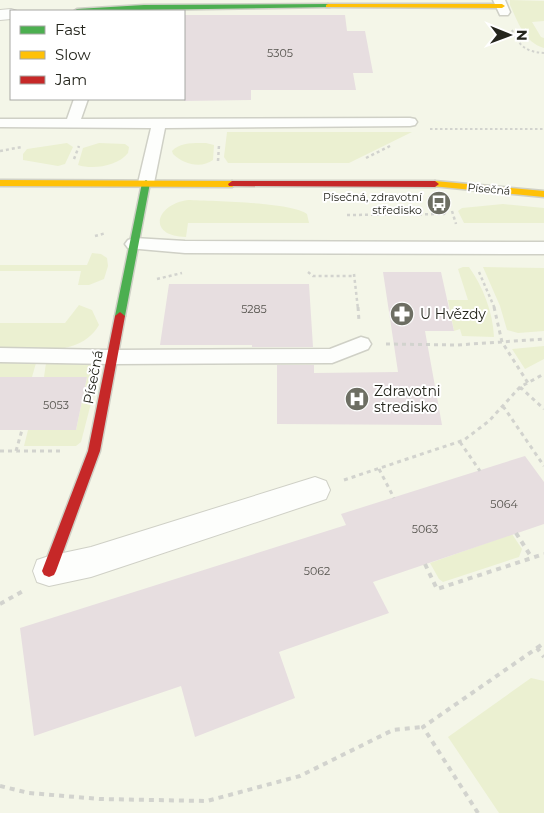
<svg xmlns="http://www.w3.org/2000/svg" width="544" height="813" viewBox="0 0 544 813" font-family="Montserrat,sans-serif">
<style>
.green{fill:#ebf0d1}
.building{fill:#e7dee0}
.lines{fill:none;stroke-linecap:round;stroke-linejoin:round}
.lane-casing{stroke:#cfd0c6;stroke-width:3}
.street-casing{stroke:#cfd0c6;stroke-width:2}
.fast-casing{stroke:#cfd0c6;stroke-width:3}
.slow-casing{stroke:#cfd0c6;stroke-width:3}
.jam-casing{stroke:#cfd0c6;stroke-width:3}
.path-far3{stroke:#d2d3ce;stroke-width:2;stroke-dasharray:2.5 2.5;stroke-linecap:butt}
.path-far2{stroke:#d2d3ce;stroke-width:2.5;stroke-dasharray:3 3;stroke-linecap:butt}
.path-far1{stroke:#d2d3ce;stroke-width:3;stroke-dasharray:4 4;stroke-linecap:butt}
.path{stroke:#d2d3ce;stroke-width:4;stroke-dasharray:5 5;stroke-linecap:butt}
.lane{fill:#fdfefc;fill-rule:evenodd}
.street{fill:#fdfefc;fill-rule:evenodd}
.fast{fill:#4caf50;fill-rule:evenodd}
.slow{fill:#ffc107;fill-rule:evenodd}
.jam{fill:#c62828;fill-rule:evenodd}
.labels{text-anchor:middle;stroke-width:4;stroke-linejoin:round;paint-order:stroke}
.number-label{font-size:11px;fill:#55534d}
.far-street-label{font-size:11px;fill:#24251c;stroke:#fff}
.far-poi-label{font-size:11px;fill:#24251c;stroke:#fff;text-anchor:end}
.poi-label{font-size:14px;fill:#24251c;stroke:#fff;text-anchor:start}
.street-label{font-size:14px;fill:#24251c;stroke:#fff}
</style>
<rect width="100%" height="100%" fill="#f4f6e8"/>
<path class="green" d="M 510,0 L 544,1 L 544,21 L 532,22 L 541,37 L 544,38 L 544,48 C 524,42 518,22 510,5 Z
M 227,132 L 412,132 L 349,163 L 228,163 L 224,157 Z
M 67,143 L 73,147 L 65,164 L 58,166 L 23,160 L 23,154 L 27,149 Z
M 99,143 L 125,144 L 129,147 L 128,153 C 118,166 93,170 78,165 L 83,148 Z
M 206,143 L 214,145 L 213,160 C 201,169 183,164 173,154 L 172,151 C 180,142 195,143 206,143 Z
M 188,200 C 210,201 293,202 307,214 L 309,223 L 188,223 L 186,237 C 146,236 156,204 188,200 Z
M 503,204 L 544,208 L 544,223 L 464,223 L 458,211 L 462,208 Z
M 92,253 L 101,254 L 107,258 L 108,266 L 104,279 L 89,285 L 78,285 L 81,271 L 0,271 L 0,265 L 87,265 Z
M 463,267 L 469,267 C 483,287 493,312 494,337 L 462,336 L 460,329 L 454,331 L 448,300 L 468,300 L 458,269 Z
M 483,267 L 544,268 L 544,331 L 518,333 L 507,330 L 500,306 Z
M 79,305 L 92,310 L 99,325 C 80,358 32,350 0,349 L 0,323 L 65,323 Z
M 544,346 L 544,359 L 525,369 L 512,349 Z
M 0,362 L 36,363 L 32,377 L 0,377 Z
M 90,362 L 96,366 L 99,372 L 81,442 L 76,446 L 24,446 L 28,430 L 76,430 L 87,377 L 44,377 L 46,363 Z
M 512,534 L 522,549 L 519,557 L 443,582 L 439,579 L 430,563 Z
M 531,678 L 544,681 L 544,813 L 499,813 L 448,737 Z"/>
<path class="building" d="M 184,15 L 345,15 L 347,31 L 365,31 L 373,73 L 353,73 L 356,90 L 251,90 L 251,100 L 184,101 Z
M 383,272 L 441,272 L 454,331 L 425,331 L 442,425 L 277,424 L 277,365 L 314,365 L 314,373 L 398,372 Z
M 169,284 L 309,284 L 313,347 L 252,347 L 252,345 L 160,345 Z
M 0,377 L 87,377 L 76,430 L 0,430 Z
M 525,456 L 544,482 L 544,524 L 373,582 L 389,613 L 279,652 L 295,698 L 195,737 L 181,686 L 34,736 L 20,628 L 346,525 L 341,514 Z"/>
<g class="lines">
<g class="lane-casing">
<path id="lane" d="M 493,0 L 505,0 L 510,12 L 508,15 L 500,15 Z
M 74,99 L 88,99 L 81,119 L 410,118 L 415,119 L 417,122 L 415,125 L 410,126 L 165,128 L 154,183 L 152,186 L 140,186 L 138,183 L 151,128 L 0,127 L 0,119 L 67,119 Z
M 134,238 L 185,241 L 544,242 L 544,254 L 185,253 L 128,248 L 125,244 L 128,240 Z
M 361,337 L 368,339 L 371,344 L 368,349 L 332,363 L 112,364 L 0,362 L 0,348 L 112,350 L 330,349 Z"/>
</g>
<g class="street-casing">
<path id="street" d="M 11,9 L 17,11 L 11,11 L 11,19 L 0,20 L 0,10 Z
M 315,477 L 326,481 L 330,490 L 326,499 L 91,577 L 49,586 L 37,582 L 33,571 L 37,560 L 49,556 L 91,547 Z"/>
</g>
<g class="fast-casing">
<path id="fast" d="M 328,4 L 330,5 L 330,7 L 74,11 L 77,9 L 144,5 Z
M 146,180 L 150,183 L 125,316 L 120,320 L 115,316 L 142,183 Z"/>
</g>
<g class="slow-casing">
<path id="slow" d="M 328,4 L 502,4 L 505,6 L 502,8 L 326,7 L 326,5 Z
M 0,180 L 232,181 L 236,184 L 232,187 L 0,186 Z
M 435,181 L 544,191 L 544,197 L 432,186 L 431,184 Z"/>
</g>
<g class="jam-casing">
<path id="jam" d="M 232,181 L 435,181 L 439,184 L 435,187 L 229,186 L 228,184 Z
M 120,312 L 125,316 L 100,451 L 56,571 L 54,575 L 49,577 L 44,575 L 42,571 L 88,451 L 115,316 Z"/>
</g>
<path class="path-far3" d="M 512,30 C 519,46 526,52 544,53
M 430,129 L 544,129"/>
<path class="path-far2" d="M 0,151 L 22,147
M 366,158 L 390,146
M 74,159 L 79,146
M 218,161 L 219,145
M 452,211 L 456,224
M 347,215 L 444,214 L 447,210
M 95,236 L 106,233
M 308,272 L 313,276 L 354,276
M 479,272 L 495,309
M 354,274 L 358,309
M 157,279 L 182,273"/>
<path class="path-far1" d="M 358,307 L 359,321
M 494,307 L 502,342 L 528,383
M 386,344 L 457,345 L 544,339
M 520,387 L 544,409
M 503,406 L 544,466
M 460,442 L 480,471
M 0,451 L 62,451
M 16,451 L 22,430
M 379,469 L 394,498
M 344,480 L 464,440 L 489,421 L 520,387 L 544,374"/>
<path class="path" d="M 516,533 L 532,558
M 425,564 L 437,589 L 544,554
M 0,604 L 23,591
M 537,648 L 544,643
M 0,786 L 29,793 L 100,799 L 207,801 L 300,776 L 393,730 L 423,727
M 478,813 L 423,727 L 537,648 L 544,657"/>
<use href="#lane" class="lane"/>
<use href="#street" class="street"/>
<use href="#fast" class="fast"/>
<use href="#slow" class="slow"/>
<use href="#jam" class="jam"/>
</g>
<defs>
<g id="bus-disc" transform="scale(1.25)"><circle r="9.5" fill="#6d6e63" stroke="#fff"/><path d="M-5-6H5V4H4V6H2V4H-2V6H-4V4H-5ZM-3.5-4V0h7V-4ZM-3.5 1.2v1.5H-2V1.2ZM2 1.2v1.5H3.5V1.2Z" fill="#fff"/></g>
<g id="pharmacy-disc" transform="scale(1.25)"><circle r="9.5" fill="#6d6e63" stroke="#fff"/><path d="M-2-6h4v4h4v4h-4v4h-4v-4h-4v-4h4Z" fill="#fff"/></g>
<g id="hospital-disc" transform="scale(1.25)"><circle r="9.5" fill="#6d6e63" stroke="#fff"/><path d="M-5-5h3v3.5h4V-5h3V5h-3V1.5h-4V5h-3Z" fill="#fff"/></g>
</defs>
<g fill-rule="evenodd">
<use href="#bus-disc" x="439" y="203"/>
<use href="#pharmacy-disc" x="402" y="314"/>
<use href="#hospital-disc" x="357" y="399"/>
</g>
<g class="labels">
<g class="number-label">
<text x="280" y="57">5305</text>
<text x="254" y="313">5285</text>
<text x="56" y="409">5053</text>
<text x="504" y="508">5064</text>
<text x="425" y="533">5063</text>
<text x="317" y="575">5062</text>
</g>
<g class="far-street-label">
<text transform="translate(489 189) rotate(5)" y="4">Písečná</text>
</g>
<g class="far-poi-label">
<text x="422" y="201">Písečná, zdravotní<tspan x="422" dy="13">středisko</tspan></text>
</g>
<g class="poi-label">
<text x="420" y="319">U Hvězdy</text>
<text x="374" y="396">Zdravotni<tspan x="374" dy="16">stredisko</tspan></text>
</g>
<g class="street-label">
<text transform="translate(93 377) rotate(-79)" y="5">Písečná</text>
</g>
</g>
<rect x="10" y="10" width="175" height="90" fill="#ffffff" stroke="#a7a8a4"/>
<rect x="20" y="26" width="25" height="8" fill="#4caf50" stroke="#a7a8a4"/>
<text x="55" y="35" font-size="15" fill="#24251c">Fast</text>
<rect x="20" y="51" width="25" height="8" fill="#ffc107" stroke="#a7a8a4"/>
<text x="55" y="60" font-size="15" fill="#24251c">Slow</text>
<rect x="20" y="76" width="25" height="8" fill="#c62828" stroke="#a7a8a4"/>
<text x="55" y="85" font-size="15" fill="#24251c">Jam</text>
<g transform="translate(509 35) rotate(91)" stroke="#ffffff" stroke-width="4" paint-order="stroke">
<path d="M0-4L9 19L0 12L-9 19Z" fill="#24251c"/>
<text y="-8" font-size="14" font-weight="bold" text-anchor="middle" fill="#24251c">N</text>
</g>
</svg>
